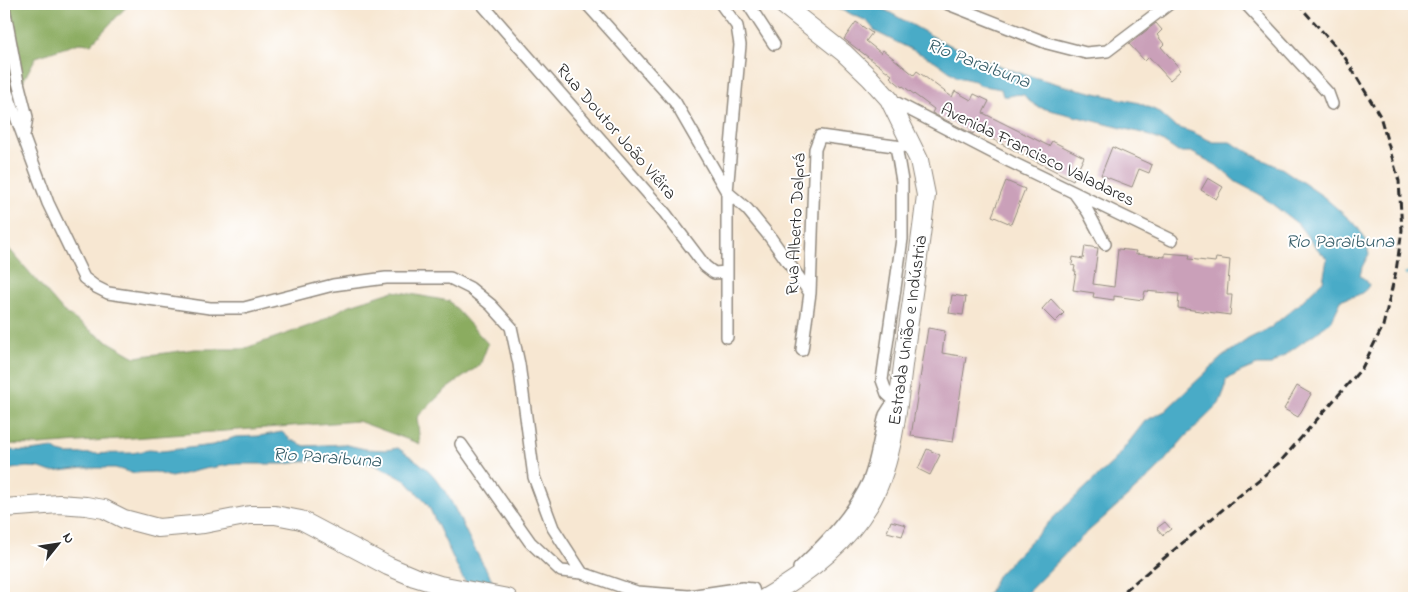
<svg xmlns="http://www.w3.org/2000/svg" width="1418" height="602" viewBox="0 0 1418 602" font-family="'Indie Flower',sans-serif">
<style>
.forest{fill:#8bac60;stroke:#5b6c46}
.water{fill:#48abc7;stroke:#3a6b79}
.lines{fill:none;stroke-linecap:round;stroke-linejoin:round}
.stream{stroke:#48abc7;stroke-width:3}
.building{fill:#caa0b9}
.minor-casing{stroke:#91897e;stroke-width:14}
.highway-casing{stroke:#91897e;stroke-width:20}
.minor{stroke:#fff;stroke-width:11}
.highway{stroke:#fff;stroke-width:18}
.rail{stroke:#2b2b2b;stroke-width:3;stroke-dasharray:8 4;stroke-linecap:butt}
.labels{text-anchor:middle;stroke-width:4;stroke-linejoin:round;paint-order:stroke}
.street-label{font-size:18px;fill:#2b2b2b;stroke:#fff}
.water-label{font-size:19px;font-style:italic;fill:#375e69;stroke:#fff}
</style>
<rect width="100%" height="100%" fill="#fff"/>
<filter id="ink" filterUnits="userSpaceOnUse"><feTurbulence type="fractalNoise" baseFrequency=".02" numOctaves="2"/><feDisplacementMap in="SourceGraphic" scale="10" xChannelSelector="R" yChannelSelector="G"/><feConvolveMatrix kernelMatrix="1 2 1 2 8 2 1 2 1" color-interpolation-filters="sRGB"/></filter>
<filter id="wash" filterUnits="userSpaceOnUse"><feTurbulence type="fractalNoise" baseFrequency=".0096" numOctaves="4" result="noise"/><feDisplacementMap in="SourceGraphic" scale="20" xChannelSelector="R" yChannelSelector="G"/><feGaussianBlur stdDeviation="1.12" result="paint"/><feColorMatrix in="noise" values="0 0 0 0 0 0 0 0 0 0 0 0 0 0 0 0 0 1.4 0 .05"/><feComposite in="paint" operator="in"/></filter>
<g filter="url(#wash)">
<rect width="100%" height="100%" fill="#f7e7d2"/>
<path class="forest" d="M 4,4 L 129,4 L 91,44 L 79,43 L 36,57 L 21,85 L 18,95 L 4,112 Z
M 4,243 L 63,311 L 97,335 L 135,357 L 195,349 L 243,349 L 320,322 L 347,306 L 394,291 L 449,301 L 488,344 L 480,365 L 445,390 L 417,417 L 420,444 L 358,421 L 39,445 L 4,444 Z"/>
<path class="water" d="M 833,4 L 869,4 L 887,11 L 943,42 L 984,60 L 1020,73 L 1065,86 L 1139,103 L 1157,111 L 1174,126 L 1194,133 L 1213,142 L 1230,142 L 1259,158 L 1283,169 L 1324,197 L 1356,225 L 1364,237 L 1369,254 L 1362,267 L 1360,276 L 1366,280 L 1369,285 C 1364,295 1353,297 1342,299 L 1331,322 L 1271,365 L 1257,365 L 1240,372 L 1226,380 L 1225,389 L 1219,404 L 1184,438 L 1155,472 L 1082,537 L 1022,598 L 983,598 L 989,593 L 997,576 L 1054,517 L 1114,461 L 1145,421 L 1165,411 L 1222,357 L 1248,339 L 1270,328 L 1300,303 L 1323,281 L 1327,259 L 1313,244 L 1298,224 L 1259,194 L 1236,182 L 1216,165 L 1191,152 L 1178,152 L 1162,141 L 1142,133 L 1038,107 L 1029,101 L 1024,95 C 1016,93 1010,97 1003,96 L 1001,89 L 979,85 L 975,81 L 957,77 L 935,61 L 876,32 L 867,21 L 837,8 Z
M 282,432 L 291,440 L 305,446 L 343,444 L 365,449 L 386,450 L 398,448 C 409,456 423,464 432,474 C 450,494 460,520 472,544 C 482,563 493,580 502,598 L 476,598 L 462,577 L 428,505 L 406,481 L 390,472 L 372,464 L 314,460 L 285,464 L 234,464 L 204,469 L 171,477 L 155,472 L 132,473 L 115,468 L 85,468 L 51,472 L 40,468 L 27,467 L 4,470 L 4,450 L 30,451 L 53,448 L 59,452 L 67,454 L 132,453 L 149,450 L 162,451 L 213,445 L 235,437 L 259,436 Z"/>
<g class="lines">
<path class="stream" d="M 1406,274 L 1414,271"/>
</g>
<g id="blocks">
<path class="building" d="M 856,22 L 872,33 L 866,41 L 881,53 L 883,50 L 914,75 L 917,71 L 952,97 L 955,91 L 971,100 L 974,94 L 989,101 L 983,113 L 1049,146 L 1052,141 L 1084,157 L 1073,180 L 974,130 L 973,134 L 932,113 L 934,109 L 903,86 L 902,87 L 890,77 L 892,75 L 844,39 Z
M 1156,23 L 1162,30 L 1157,35 L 1164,44 L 1161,47 L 1181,70 L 1170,80 L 1149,57 L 1145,61 L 1129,44 Z
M 1112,147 L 1152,165 L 1149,173 L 1139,169 L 1132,187 L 1101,175 Z
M 1208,178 L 1223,187 L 1216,199 L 1201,190 Z
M 1006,181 L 1025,189 L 1011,224 L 992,216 Z
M 1085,246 L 1098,248 L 1093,284 L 1114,287 L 1118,249 L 1136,251 L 1135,254 L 1165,257 L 1165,253 L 1190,255 L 1189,259 L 1215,262 L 1216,258 L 1230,260 L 1227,295 L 1232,295 L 1230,315 L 1178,308 L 1179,294 L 1145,291 L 1143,300 L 1114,296 L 1114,300 L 1093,297 L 1094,293 L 1073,290 L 1076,271 L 1074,271 L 1075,266 L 1072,265 L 1073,257 L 1083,259 Z
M 952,295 L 966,297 L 963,315 L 949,313 Z
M 1051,299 L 1064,313 L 1055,322 L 1042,309 Z
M 928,328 L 945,331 L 942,353 L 966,357 L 953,442 L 911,436 Z
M 1297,386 L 1311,394 L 1298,417 L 1284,409 Z
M 927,449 L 940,455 L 930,475 L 918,469 Z
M 891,521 L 906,525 L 902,536 L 887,532 Z
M 1165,522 L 1171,529 L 1163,535 L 1157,528 Z"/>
</g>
</g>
<g filter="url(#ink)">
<use href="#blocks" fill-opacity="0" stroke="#91897e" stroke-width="1"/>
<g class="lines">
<g class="minor-casing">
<path id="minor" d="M 482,4 L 665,213 L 705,266 L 714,273 L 727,272
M 587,4 L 675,102 L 727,192 L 747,209 L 770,237 L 810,293
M 721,4 L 737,26 L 740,45 L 727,192 L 727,337
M 748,4 L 774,44
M 948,4 L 1047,43 L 1086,53 L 1107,51 L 1169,4
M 1246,4 L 1328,93 L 1332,104
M 4,7 L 18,82 L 27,117 L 24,136
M 4,79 L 6,90 L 48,203 L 84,278 L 96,287 L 108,293 L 210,308 L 244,308 L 333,285 L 386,278 L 450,278 L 470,288 L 491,305 L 511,327 L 519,364 L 534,477 L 553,528 L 582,573 L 637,592 L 689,596 L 743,588 L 753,589 L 756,598
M 889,99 L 1011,162 L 1172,240
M 1075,194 L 1088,212 L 1105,244
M 802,350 L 810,293 L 815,149 L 820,136 L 902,147
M 461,444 L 530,542 L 561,571 L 582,573
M 799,568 C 826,542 852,516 868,482 C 876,465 880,434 885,415 L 890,407 L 898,404 L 887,394 L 882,380 L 902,239 L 902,181 L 896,146"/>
</g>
<g class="highway-casing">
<path id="highway" d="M 4,508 L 59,504 L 86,506 L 104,509 L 124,519 L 158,528 L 204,524 L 250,515 L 275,515 L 301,520 L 388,566 L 414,577 L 440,585 L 508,598
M 765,598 C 805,575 845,545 869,505 C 895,462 898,399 905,350 C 912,299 920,247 926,195 L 919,160 L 889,99 L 870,78 L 844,53 L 782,4"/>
</g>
<use href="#minor" class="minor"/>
<use href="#highway" class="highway"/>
<path class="rail" d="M 1116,598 L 1279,463 L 1362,368 L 1383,326 L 1396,271 L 1402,230 L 1399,181 L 1380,116 L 1344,56 L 1298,4"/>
</g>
</g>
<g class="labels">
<g class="street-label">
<text transform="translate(617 131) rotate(49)" y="6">Rua Doutor João Viêira</text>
<text transform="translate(1038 154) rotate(26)" y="6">Avenida Francisco Valadares</text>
<text transform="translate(795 224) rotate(-87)" y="6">Rua Alberto Dalprá</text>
<text transform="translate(907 330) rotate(-82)" y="6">Estrada União e Indústria</text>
</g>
<g class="water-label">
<text transform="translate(979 62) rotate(21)" y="7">Rio Paraibuna</text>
<text x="1340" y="247">Rio Paraibuna</text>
<text transform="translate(327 456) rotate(4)" y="7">Rio Paraibuna</text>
</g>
</g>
<rect width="1418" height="602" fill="none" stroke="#fff" stroke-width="20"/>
<g transform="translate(58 544) rotate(60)" stroke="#ffffff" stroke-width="4" paint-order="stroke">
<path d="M0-4L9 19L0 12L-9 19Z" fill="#2b2b2b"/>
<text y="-8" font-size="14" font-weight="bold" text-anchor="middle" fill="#2b2b2b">N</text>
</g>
</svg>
